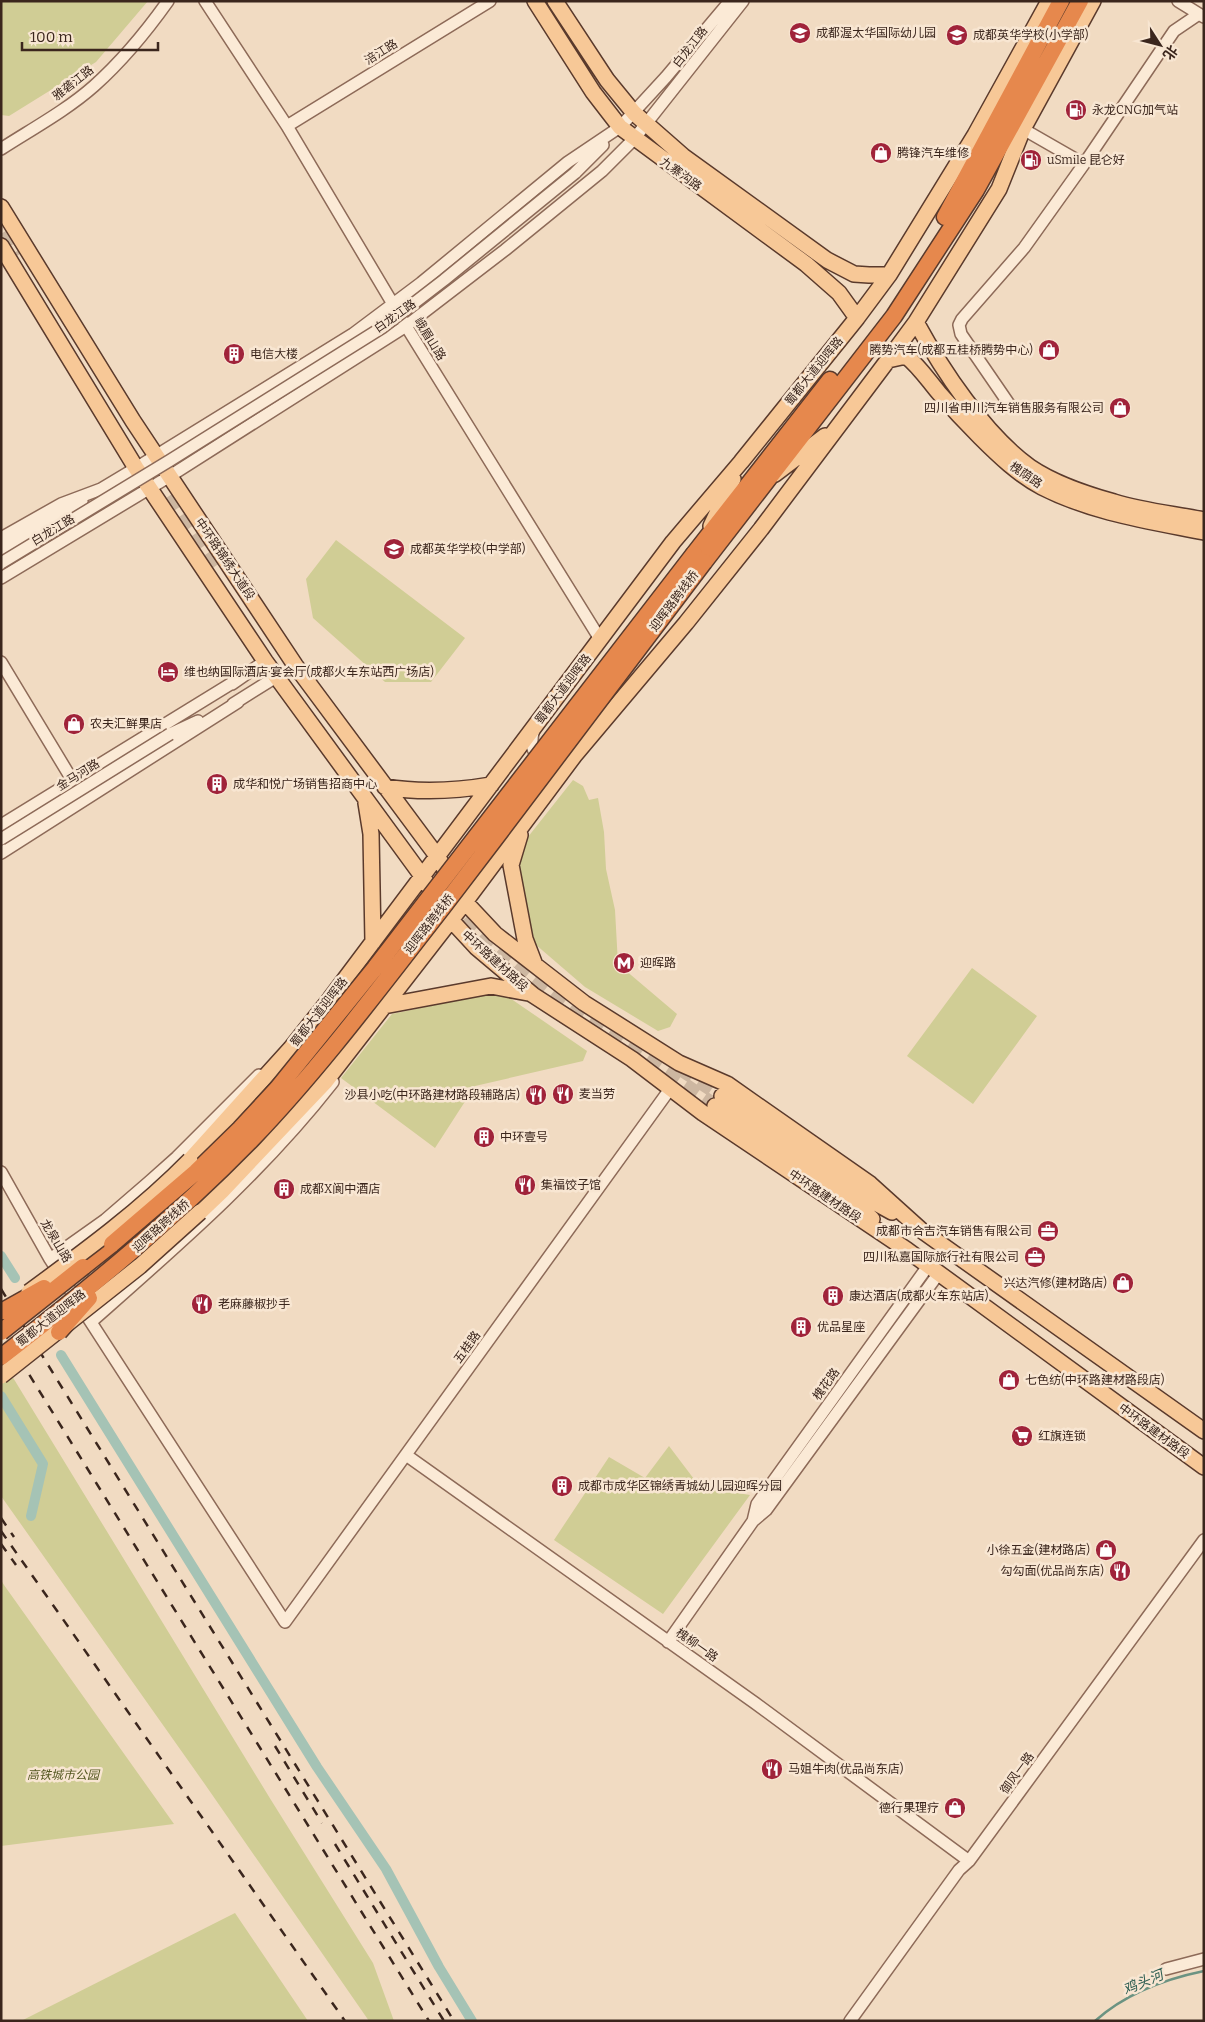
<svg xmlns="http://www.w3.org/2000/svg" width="1205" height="2022" viewBox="0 0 1205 2022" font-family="Bitter,'Noto Sans SC',serif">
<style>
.green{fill:#d0cd95}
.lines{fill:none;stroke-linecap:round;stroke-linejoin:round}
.stream{stroke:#6b9382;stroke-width:2.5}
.canal{stroke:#a5c3b5;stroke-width:10}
.major-tunnel{stroke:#cdb7a1;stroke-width:15;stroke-dasharray:15 8;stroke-linecap:butt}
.minor-casing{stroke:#8d6a58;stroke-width:14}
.major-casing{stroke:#5a3a2c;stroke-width:18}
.highway-casing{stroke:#5a3a2c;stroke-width:19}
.minor{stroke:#fbead6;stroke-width:11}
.major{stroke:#f7c897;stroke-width:15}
.highway{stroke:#e6884d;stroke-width:16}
.rail{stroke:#3b261d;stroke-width:2.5;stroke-dasharray:9 9;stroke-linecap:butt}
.minor-bridge-casing{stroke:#8d6a58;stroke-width:14;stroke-linecap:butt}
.major-bridge-casing{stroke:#5a3a2c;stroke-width:18;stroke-linecap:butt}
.highway-bridge-casing{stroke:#5a3a2c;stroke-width:19;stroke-linecap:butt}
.minor-bridge{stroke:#fbead6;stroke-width:11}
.major-bridge{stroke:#f7c897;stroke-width:15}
.highway-bridge{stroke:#e6884d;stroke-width:16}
.labels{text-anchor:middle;stroke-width:5;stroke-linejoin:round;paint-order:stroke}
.poi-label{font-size:12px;fill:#3b261d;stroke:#f8e6d2;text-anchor:start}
.street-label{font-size:12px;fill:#3b261d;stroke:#f8e6d2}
.park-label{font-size:12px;font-style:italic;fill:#555922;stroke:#f8e6d2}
.water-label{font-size:14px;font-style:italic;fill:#2b5c50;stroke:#f8e6d2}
</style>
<rect width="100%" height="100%" fill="#f1dbc2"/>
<path class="green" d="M 1,1 L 148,1 L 96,62 L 9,116 L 1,115 Z
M 336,540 L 465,638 L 431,682 L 385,682 L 313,618 L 306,579 Z
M 573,780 L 583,786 L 589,800 L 598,798 L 604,832 L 606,869 L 615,910 L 618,964 L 677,1014 L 670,1027 L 658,1031 L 585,987 L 535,944 L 517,863 L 520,847 Z
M 972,968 L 1037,1016 L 973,1104 L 907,1056 Z
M 492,993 L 507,996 L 587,1051 L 583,1061 L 475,1086 L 435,1148 L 341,1078 L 392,1014 Z
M 1,1358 L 271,1800 L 373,1963 L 394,2021 L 369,2021 L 204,1783 L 1,1496 Z
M 669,1446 L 700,1487 L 750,1495 L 663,1614 L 554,1540 L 609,1457 L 645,1478 Z
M 1,1580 L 4,1585 L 174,1824 L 1,1846 Z
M 235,1913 L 308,2021 L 21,2021 Z"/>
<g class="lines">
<path class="stream" d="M 1095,2021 C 1125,1994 1165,1979 1204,1971"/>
<path class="canal" d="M 1,1256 L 15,1278
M 61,1355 L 317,1767 L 386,1869 L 439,1967 L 472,2021
M 1,1396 L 43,1464 L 31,1516"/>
<path class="major-tunnel" d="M 1,234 L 15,257
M 172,494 L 219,564
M 451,900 C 523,985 624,1043 715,1106
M 680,1068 L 722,1096"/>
<g class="minor-casing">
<path id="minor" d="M 205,1 L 287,126 L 406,326 L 600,639
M 1178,1 L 1204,17
M 287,126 L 490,1
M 1023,129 L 1084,164
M 1,149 C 32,129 67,110 94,86 C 122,61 146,32 168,1
M 575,173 L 603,145
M 1009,404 L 961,334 L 959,325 L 962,319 L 1024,248 L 1084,164 L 1174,31 L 1199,14
M 1,538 L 61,504 L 101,489 L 136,468 L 353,334 L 421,283 L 568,162 L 620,127 L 666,77 L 730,1
M 1,550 L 82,501
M 1,578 L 170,476 L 406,326 L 505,250 L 602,171 L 634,139 L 743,1
M 1,662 L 77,788
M 232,684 L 265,661
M 233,704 L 276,677
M 534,729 C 530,743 531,750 541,761
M 170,734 L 198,721
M 1,825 L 237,680
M 1,853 L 238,702
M 1,1172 L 50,1259 L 285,1622 L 670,1089
M 50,1259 L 105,1220 L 149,1182 L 177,1157 L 259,1075
M 91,1322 C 177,1246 262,1173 333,1082
M 406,1455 L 755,1703 L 969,1861
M 753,1521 L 757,1504 L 928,1266
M 668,1642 L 753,1521 L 766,1510 L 939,1273
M 1166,1969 L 1204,1959
M 850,2021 L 959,1870 L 969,1861 L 1204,1540"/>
</g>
<g class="major-casing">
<path id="major" d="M 535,1 L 593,92 L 620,127 L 806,264 L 839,293 L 857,318
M 555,1 L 607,80 L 634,113 L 683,156 L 827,260 L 854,274 L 869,275 L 889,275
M 1,207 L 133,421 L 295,665 L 437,856 L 465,902 L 495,934 L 584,1003 L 679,1063 L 727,1084 L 870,1184 L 921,1230 L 1204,1431
M 1,246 L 136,468 L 265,661 L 422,876 L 451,920 L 476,947 L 533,995 L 632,1059 L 703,1113 L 907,1250 L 1204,1467
M 916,322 C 942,370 985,435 1030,467 C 1055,484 1086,494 1114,502 C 1143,511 1174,514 1204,520
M 888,360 L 906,356 C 919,366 928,380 939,393 C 952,408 966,423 980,437 C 999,456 1019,475 1042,487 C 1093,513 1149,521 1204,532
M 775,474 L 825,436
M 711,526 L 733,479
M 385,787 C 421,793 456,791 491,785
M 366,803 L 371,834 L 373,942
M 520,835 L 511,865 L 525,939 L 535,965
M 384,1006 L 491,986 L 528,993
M 722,1096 L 863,1196 L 892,1212
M 715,1106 L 857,1205 L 872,1219
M 190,1160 L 291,1048 L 330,999 L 673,542 L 741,462 L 857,318 L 889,275 L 975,135 L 1049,1
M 200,1212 L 222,1191 L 326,1081 L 465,902 L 574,756 L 686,623 L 761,529 L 888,360 L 916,322 L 999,189 L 1023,129 L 1093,1"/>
</g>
<g class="highway-casing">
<path id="highway" d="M 945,217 L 1061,1
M 694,554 L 830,380
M 704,562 L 894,316 L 976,190 L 1080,1
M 83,1267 L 112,1244 L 122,1234"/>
</g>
<use href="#minor" class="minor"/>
<use href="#major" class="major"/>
<use href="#highway" class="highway"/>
<path class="rail" d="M 1,1289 L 454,2021
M 1,1303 L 37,1361
M 1,1329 L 429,2021
M 1,1518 L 14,1537
M 1,1531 L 345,2021
M 1,1544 L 16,1565
M 275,1746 L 322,1823
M 335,1844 L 444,2021"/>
<g class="minor-bridge-casing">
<path id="minor-bridge" d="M 1,563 L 169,461 L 383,327 L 444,280 L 575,173
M 1,839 L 170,734"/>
</g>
<g class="major-bridge-casing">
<path id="major-bridge" d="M 29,1292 C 85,1251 141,1210 190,1160
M 1,1376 L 140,1266 L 200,1212"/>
</g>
<g class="highway-bridge-casing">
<path id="highway-bridge" d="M 112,1244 L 196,1172 L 240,1129 L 277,1089 L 375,968 L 694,554
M 3,1311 L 44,1288
M 1,1332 L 83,1267
M 59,1332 L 89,1298
M 1,1357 C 89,1289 174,1219 252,1139 C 321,1067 381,986 442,908 C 530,793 617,677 704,562"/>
</g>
<use href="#minor-bridge" class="minor-bridge"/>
<use href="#major-bridge" class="major-bridge"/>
<use href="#highway-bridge" class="highway-bridge"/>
</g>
<defs>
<g id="school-disc" transform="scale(1.125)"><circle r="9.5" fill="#a0233a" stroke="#f8e6d2"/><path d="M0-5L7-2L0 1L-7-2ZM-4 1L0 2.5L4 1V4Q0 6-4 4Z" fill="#fff"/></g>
<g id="fuel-disc" transform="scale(1.125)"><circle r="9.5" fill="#a0233a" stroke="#f8e6d2"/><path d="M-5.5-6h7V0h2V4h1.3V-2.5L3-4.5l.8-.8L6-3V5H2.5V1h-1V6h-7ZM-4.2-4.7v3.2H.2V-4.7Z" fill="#fff"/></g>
<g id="shop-disc" transform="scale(1.125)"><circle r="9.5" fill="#a0233a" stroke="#f8e6d2"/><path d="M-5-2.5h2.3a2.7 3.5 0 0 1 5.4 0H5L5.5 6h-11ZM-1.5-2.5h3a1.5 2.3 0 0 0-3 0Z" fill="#fff"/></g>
<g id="building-disc" transform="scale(1.125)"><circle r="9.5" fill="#a0233a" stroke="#f8e6d2"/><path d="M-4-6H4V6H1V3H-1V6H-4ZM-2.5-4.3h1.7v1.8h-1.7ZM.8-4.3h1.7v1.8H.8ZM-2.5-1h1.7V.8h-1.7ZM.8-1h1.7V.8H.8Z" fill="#fff"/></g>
<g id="hotel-disc" transform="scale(1.125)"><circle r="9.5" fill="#a0233a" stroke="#f8e6d2"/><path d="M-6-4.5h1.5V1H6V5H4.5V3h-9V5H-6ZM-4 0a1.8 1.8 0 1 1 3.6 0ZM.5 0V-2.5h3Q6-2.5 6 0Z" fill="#fff"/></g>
<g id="metro-disc" transform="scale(1.125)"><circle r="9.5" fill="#a0233a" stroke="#f8e6d2"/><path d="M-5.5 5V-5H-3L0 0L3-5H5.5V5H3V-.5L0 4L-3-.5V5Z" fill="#fff"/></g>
<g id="restaurant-disc" transform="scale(1.125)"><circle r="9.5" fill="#a0233a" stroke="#f8e6d2"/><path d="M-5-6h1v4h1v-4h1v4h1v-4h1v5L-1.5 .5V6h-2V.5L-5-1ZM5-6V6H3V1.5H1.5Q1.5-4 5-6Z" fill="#fff"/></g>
<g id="office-disc" transform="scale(1.125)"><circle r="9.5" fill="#a0233a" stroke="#f8e6d2"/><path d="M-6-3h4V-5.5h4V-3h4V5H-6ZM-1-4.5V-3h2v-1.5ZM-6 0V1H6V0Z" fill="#fff"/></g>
<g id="supermarket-disc" transform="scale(1.125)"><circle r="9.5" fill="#a0233a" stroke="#f8e6d2"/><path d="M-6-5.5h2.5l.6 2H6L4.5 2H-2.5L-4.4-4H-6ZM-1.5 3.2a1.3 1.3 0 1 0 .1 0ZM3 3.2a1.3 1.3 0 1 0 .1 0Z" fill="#fff"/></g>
</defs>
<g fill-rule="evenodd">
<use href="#school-disc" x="800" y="33"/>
<use href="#school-disc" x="957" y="35"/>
<use href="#fuel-disc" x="1076" y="110"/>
<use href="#shop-disc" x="881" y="153"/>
<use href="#fuel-disc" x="1031" y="160"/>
<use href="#shop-disc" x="1049" y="350"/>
<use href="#building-disc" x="234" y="354"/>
<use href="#shop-disc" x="1120" y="408"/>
<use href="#school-disc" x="394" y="549"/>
<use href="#hotel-disc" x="168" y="672"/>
<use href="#shop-disc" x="74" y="724"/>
<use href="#building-disc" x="217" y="784"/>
<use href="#metro-disc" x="624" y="963"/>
<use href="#restaurant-disc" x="563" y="1094"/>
<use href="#restaurant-disc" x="536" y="1095"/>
<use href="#building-disc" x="484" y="1137"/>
<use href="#restaurant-disc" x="525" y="1185"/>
<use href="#building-disc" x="284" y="1189"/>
<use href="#office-disc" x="1048" y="1231"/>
<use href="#office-disc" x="1035" y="1257"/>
<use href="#shop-disc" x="1123" y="1283"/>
<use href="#building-disc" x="833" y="1296"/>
<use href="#restaurant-disc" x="202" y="1304"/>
<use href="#building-disc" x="801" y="1327"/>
<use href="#shop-disc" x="1009" y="1380"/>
<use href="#supermarket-disc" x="1022" y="1436"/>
<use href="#building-disc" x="562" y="1486"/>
<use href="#shop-disc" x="1106" y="1550"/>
<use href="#restaurant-disc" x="1120" y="1571"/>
<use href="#restaurant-disc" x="772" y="1769"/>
<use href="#shop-disc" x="955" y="1808"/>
</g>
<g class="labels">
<g class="poi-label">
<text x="816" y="37">成都渥太华国际幼儿园</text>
<text x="973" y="39">成都英华学校(小学部)</text>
<text x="1092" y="114">永龙CNG加气站</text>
<text x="897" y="157">腾锋汽车维修</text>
<text x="1047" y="164">uSmile 昆仑好</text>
<text x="1033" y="354" text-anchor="end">腾势汽车(成都五桂桥腾势中心)</text>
<text x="250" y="358">电信大楼</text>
<text x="1104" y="412" text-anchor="end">四川省申川汽车销售服务有限公司</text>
<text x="410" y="553">成都英华学校(中学部)</text>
<text x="184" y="676">维也纳国际酒店·宴会厅(成都火车东站西广场店)</text>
<text x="90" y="728">农夫汇鲜果店</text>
<text x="233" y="788">成华和悦广场销售招商中心</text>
<text x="640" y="967">迎晖路</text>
<text x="579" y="1098">麦当劳</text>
<text x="520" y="1099" text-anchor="end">沙县小吃(中环路建材路段辅路店)</text>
<text x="500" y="1141">中环壹号</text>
<text x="541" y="1189">集福饺子馆</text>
<text x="300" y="1193">成都X阆中酒店</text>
<text x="1032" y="1235" text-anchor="end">成都市合吉汽车销售有限公司</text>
<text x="1019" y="1261" text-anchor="end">四川私嘉国际旅行社有限公司</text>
<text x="1107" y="1287" text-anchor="end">兴达汽修(建材路店)</text>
<text x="849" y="1300">康达酒店(成都火车东站店)</text>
<text x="218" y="1308">老麻藤椒抄手</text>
<text x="817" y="1331">优品星座</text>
<text x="1025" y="1384">七色纺(中环路建材路段店)</text>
<text x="1038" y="1440">红旗连锁</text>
<text x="578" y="1490">成都市成华区锦绣青城幼儿园迎晖分园</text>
<text x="1090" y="1554" text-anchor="end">小徐五金(建材路店)</text>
<text x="1104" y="1575" text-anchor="end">勾勾面(优品尚东店)</text>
<text x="788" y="1773">马姐牛肉(优品尚东店)</text>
<text x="939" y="1812" text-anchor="end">德行果理疗</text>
</g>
<g class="street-label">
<text transform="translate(690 47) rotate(-52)" y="4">白龙江路</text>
<text transform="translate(381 52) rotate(-32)" y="4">涪江路</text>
<text transform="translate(73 83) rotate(-38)" y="4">雅砻江路</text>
<text transform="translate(681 174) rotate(36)" y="4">九寨沟路</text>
<text transform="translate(395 316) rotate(-35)" y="4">白龙江路</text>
<text transform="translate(430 339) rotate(58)" y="4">峨眉山路</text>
<text transform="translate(814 371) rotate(-51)" y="4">蜀都大道迎晖路</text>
<text transform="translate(1026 475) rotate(34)" y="4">槐荫路</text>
<text transform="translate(53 530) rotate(-31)" y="4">白龙江路</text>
<text transform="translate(225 559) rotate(56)" y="4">中环路锦绣大道段</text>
<text transform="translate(674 601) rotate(-53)" y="4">迎晖路跨线桥</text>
<text transform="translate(563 689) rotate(-53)" y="4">蜀都大道迎晖路</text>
<text transform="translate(78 775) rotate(-32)" y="4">金马河路</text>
<text transform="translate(429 924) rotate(-52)" y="4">迎晖路跨线桥</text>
<text transform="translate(495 961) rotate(42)" y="4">中环路建材路段</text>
<text transform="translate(319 1012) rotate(-52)" y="4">蜀都大道迎晖路</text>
<text transform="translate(825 1196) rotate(34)" y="4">中环路建材路段</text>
<text transform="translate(161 1226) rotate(-42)" y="4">迎晖路跨线桥</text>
<text transform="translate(56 1241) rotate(59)" y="4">龙泉山路</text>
<text transform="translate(51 1318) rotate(-38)" y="4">蜀都大道迎晖路</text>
<text transform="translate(467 1347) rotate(-54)" y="4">五桂路</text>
<text transform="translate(826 1384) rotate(-54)" y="4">槐花路</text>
<text transform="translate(1154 1431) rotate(36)" y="4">中环路建材路段</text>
<text transform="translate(697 1645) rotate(35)" y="4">槐柳一路</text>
<text transform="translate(1017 1773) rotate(-54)" y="4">御风一路</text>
</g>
<g class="park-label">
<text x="63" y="1779">高铁城市公园</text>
</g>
<g class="water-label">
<text transform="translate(1143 1982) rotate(-23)" y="5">鸡头河</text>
</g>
</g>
<rect width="1205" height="2022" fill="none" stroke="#3b261d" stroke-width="5"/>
<g transform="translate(1160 45) rotate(126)" stroke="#f8e6d2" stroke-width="4" paint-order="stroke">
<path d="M0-4L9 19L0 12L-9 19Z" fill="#3b261d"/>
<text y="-8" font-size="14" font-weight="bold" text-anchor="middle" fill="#3b261d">北</text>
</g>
<path d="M22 42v8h136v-8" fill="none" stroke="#3b261d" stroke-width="2.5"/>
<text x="30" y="42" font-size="15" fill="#3b261d" stroke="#f8e6d2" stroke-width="4" paint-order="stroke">100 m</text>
</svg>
